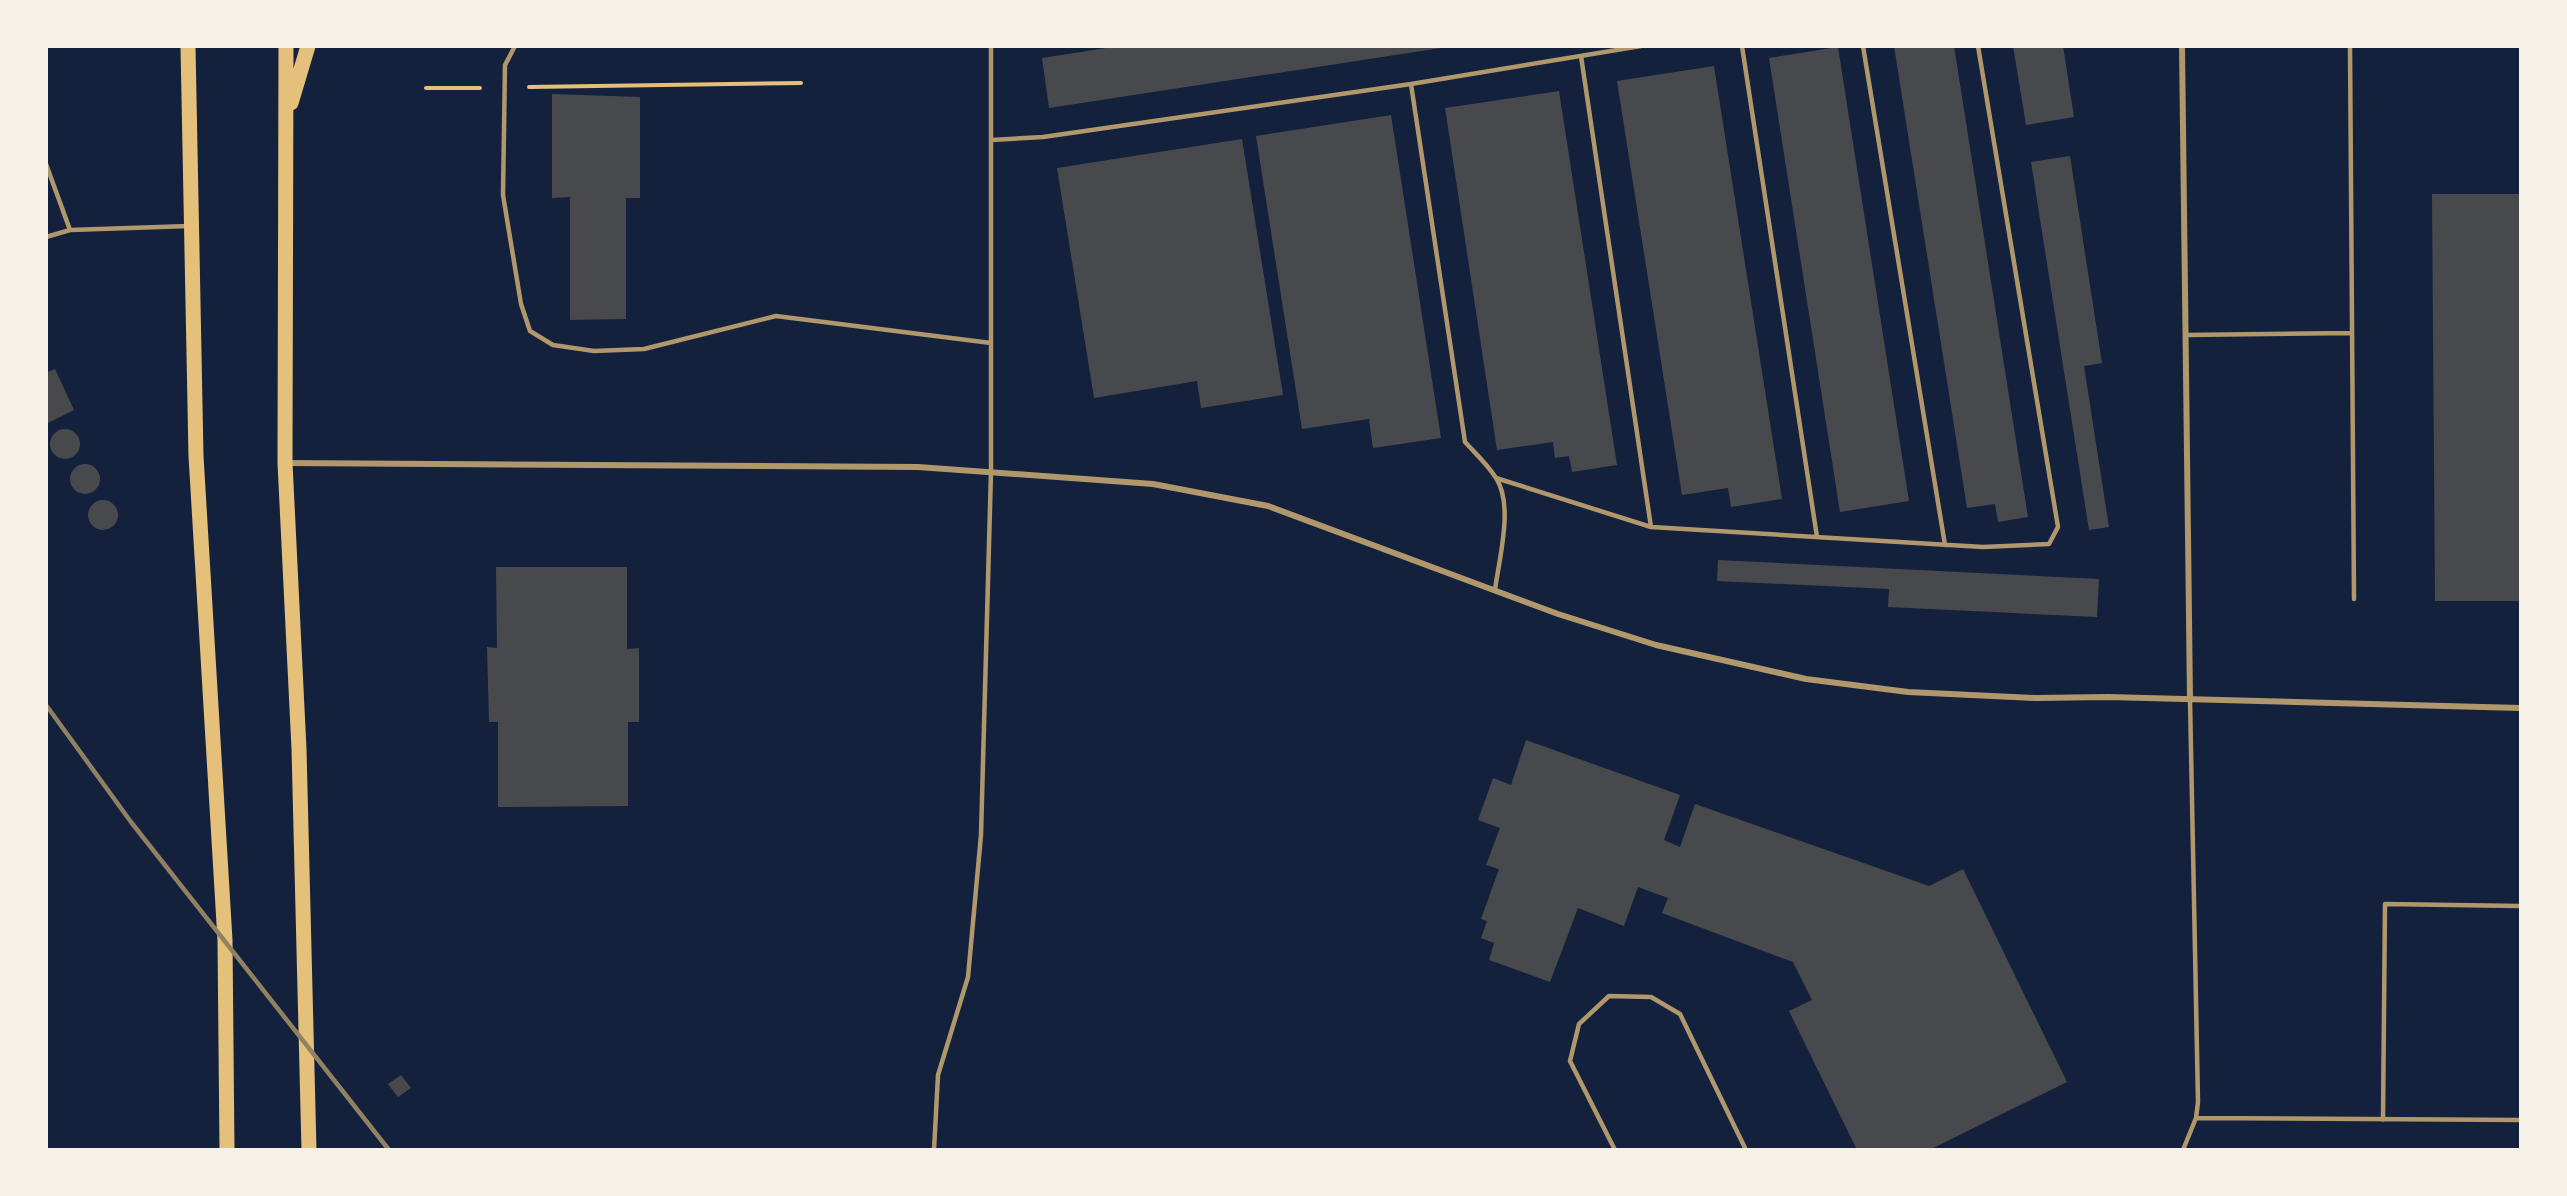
<svg xmlns="http://www.w3.org/2000/svg" width="2567" height="1196" viewBox="0 0 2567 1196" font-family="'Fira Sans Condensed',sans-serif">
<style>
.building{fill:#48494c}
.lines{fill:none;stroke-linecap:round;stroke-linejoin:round}
.path{stroke:#e5c07b;stroke-width:4}
.service{stroke:#b1986c;stroke-width:4.5}
.minor{stroke:#b1986c;stroke-width:6}
.primary{stroke:#e5c07b;stroke-width:15}
.rail{stroke:#918062;stroke-width:4.5}
</style>
<rect width="100%" height="100%" fill="#14213d"/>
<path class="building" d="M 1119,46 L 1441,46 L 1441,48 L 1049,108 L 1042,58 Z
M 1894,46 L 1954,46 L 2028,517 L 1998,522 L 1995,504 L 1967,508 Z
M 2013,46 L 2063,46 L 2074,117 L 2026,125 Z
M 1838,47 L 1909,501 L 1840,512 L 1769,58 Z
M 1714,66 L 1782,499 L 1731,507 L 1728,488 L 1682,495 L 1617,81 Z
M 1559,91 L 1617,465 L 1572,472 L 1569,456 L 1555,458 L 1553,442 L 1497,450 L 1445,108 Z
M 552,94 L 640,97 L 640,198 L 626,198 L 626,319 L 570,320 L 570,197 L 552,198 Z
M 1391,115 L 1441,438 L 1373,448 L 1369,419 L 1302,429 L 1256,136 Z
M 1242,139 L 1283,395 L 1201,408 L 1197,381 L 1094,398 L 1057,168 Z
M 2070,156 L 2102,363 L 2084,366 L 2109,527 L 2089,530 L 2031,162 Z
M 2432,194 L 2520,194 L 2520,601 L 2435,601 Z
M 55,369 L 74,410 L 46,424 L 46,373 Z
M50 444a15 15 0 1 1 30 0a15 15 0 1 1-30 0Z
M70 479a15 15 0 1 1 30 0a15 15 0 1 1-30 0Z
M88 515a15 15 0 1 1 30 0a15 15 0 1 1-30 0Z
M 1718,560 L 2099,579 L 2097,617 L 1888,607 L 1889,589 L 1717,581 Z
M 496,567 L 627,567 L 627,649 L 639,648 L 639,722 L 628,722 L 628,806 L 498,807 L 498,722 L 489,722 L 487,647 L 497,648 Z
M 1526,740 L 1680,795 L 1664,840 L 1680,847 L 1695,804 L 1929,886 L 1963,869 L 2067,1082 L 1929,1150 L 1857,1150 L 1789,1011 L 1812,1000 L 1793,962 L 1662,913 L 1668,898 L 1638,887 L 1624,926 L 1578,908 L 1550,982 L 1489,960 L 1494,943 L 1481,938 L 1487,921 L 1481,919 L 1499,869 L 1486,865 L 1500,828 L 1478,820 L 1493,778 L 1511,785 Z
M 401,1075 L 411,1088 L 398,1097 L 388,1084 Z"/>
<g class="lines">
<path class="path" d="M 529,87 L 801,83
M 426,88 L 480,88"/>
<path class="service" d="M 515,46 L 505,65 L 503,195 L 521,304 L 530,331 L 553,345 L 594,351 L 644,349 L 776,316 L 991,343
M 1742,46 L 1817,537
M 1863,46 L 1945,545
M 2350,46 L 2354,599
M 1581,56 L 1651,527
M 1411,84 L 1641,46
M 992,140 L 1043,137 L 1411,84 L 1465,442 C 1475,453 1488,465 1496,478 C 1514,505 1499,559 1495,590
M 46,164 L 70,230
M 46,237 L 70,230 L 189,226
M 2186,335 L 2351,333
M 1496,478 L 1651,527 L 1983,547 L 2049,544 L 2058,527 L 1978,46
M 2196,1118 L 2520,1120
M 2383,1120 L 2385,904 L 2520,906
M 934,1150 L 938,1075 L 968,977 L 981,835 L 991,472 L 991,46
M 1615,1150 L 1570,1061 L 1579,1024 L 1609,996 L 1651,997 L 1680,1014 L 1746,1150
M 2183,1150 L 2196,1118 L 2198,1102 L 2190,699"/>
<path class="minor" d="M 2182,46 L 2190,699
M 285,463 L 918,467 L 1153,484 L 1268,506 L 1558,614 L 1656,645 L 1806,679 L 1908,692 L 2036,698 L 2108,697 L 2520,708"/>
<path class="primary" d="M 188,46 L 196,456 L 225,940 L 227,1150
M 286,46 L 285,463 L 299,749 L 309,1150
M 291,103 L 308,46"/>
<path class="rail" d="M 46,705 L 131,822 L 389,1150"/>
</g>
<rect width="2567" height="1196" fill="none" stroke="#f6f1e7" stroke-width="96"/>
</svg>
